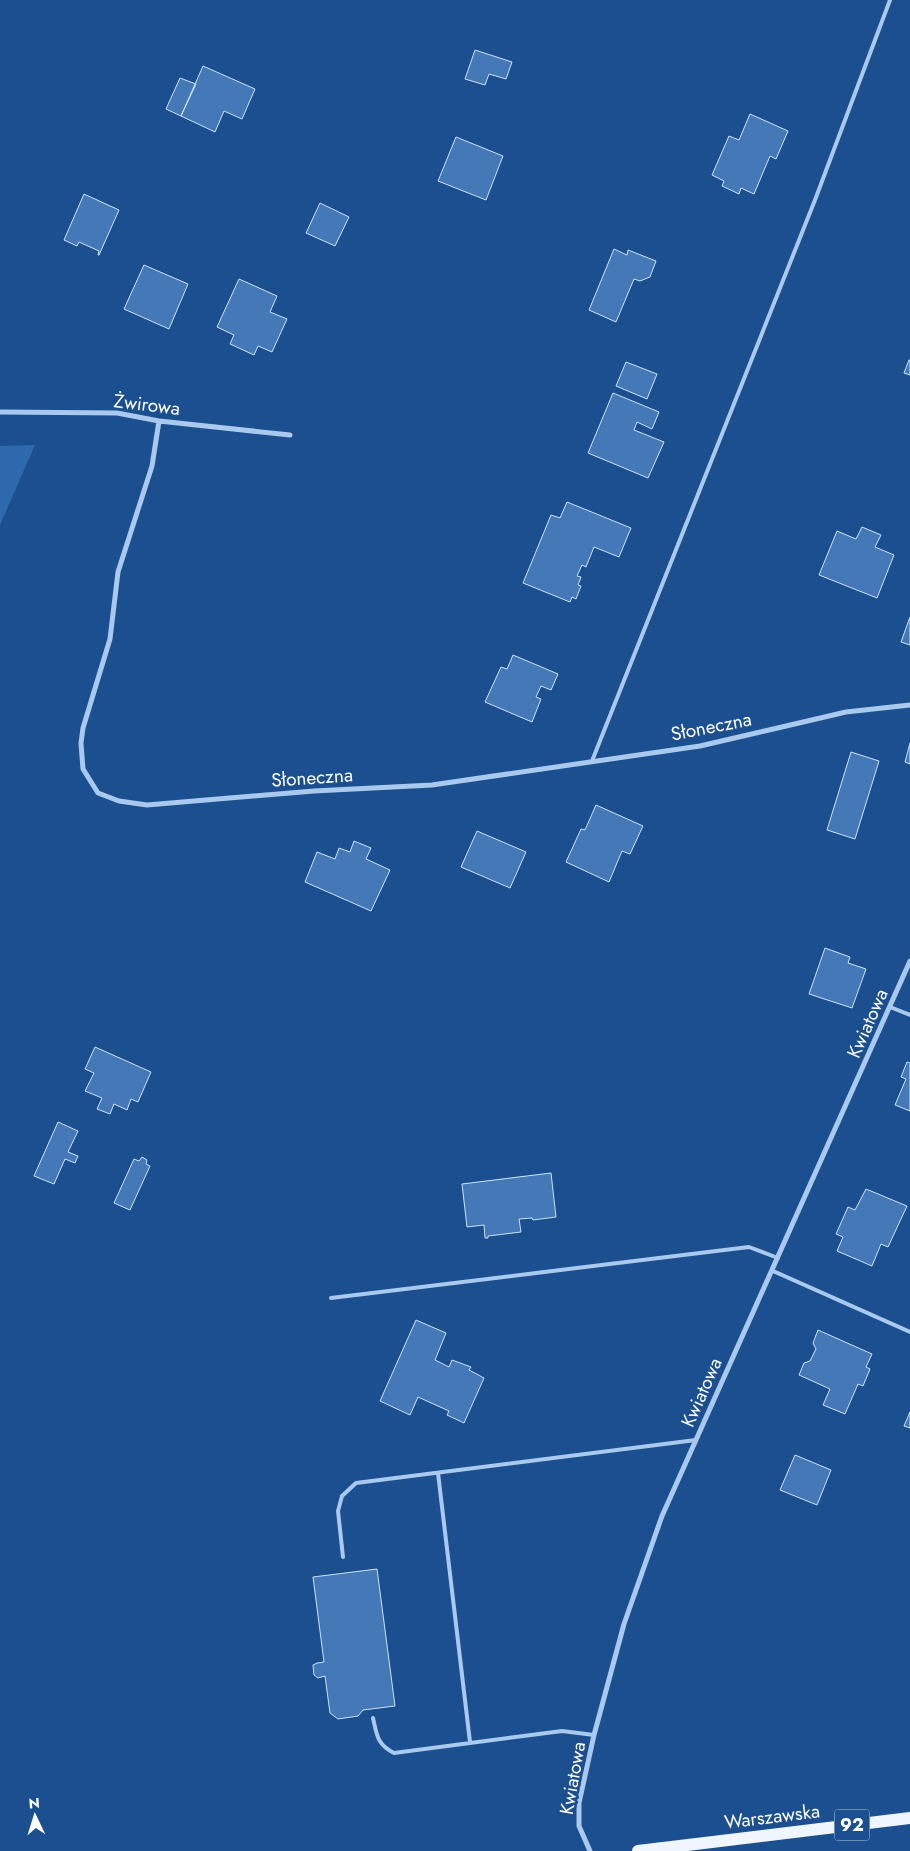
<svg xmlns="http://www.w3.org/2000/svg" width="910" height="1851" viewBox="0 0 910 1851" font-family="Jost,sans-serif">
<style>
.green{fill:#2e69ad}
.building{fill:#4478b7;stroke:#cfe3fa}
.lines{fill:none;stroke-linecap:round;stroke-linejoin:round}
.service{stroke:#a9c9ee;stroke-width:4}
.minor{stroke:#a9c9ee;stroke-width:5}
.primary{stroke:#f0f6ff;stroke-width:12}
.labels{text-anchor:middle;stroke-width:5;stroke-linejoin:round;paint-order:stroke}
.shield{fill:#1b4f8f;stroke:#bbcadd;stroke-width:1}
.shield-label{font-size:18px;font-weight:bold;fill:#fff}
.street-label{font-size:19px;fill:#fff;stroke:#1b4f8f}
</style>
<rect width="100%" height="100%" fill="#1b4f8f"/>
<path class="green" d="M 35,445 L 0,525 L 0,446 Z"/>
<path class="building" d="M 475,50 L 512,62 L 506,79 L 489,74 L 485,85 L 465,79 Z
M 203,66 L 255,89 L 242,119 L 224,111 L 215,132 L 181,116 Z
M 180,78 L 196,84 L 181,116 L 166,109 Z
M 750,114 L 788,131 L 776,159 L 770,156 L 754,194 L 741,188 L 739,194 L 722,186 L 724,181 L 712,175 L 729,136 L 739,140 Z
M 456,137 L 503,156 L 486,200 L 438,181 Z
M 84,194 L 119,210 L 99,255 L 98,255 L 99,251 L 79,242 L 77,246 L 64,240 Z
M 320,203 L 349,217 L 335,246 L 306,233 Z
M 614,249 L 627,255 L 628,250 L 656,261 L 650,277 L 640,281 L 634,279 L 616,322 L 589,310 Z
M 144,265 L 188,284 L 169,329 L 124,309 Z
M 239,279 L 277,296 L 270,312 L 287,319 L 272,352 L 258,346 L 254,355 L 230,344 L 234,335 L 217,327 Z
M 909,360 L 910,360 L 910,375 L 904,373 Z
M 626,362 L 657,374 L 647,399 L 616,386 Z
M 613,393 L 659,412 L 652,429 L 637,422 L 634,430 L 664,442 L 648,478 L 588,453 Z
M 567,502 L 631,528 L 619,557 L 594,547 L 586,567 L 582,565 L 577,576 L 581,577 L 578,585 L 581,586 L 576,599 L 572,597 L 570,602 L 523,583 L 551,515 L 560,518 Z
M 862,527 L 881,535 L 875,547 L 894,555 L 877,598 L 819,575 L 837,531 L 856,539 Z
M 910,617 L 910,645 L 901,642 Z
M 513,655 L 558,674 L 551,690 L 541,686 L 536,697 L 541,699 L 532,722 L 485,702 L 501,667 L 507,669 Z
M 910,743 L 910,764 L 905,762 Z
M 851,752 L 879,761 L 855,839 L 827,830 Z
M 596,805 L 643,826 L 630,854 L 622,851 L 609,882 L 566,862 L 581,829 L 585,830 Z
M 477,831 L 526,852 L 510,888 L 461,867 Z
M 354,841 L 371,848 L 366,859 L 390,870 L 371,911 L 305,882 L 317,852 L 335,859 L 339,848 L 350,852 Z
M 825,948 L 850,957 L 848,963 L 866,969 L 852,1008 L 809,994 Z
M 95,1047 L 151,1072 L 138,1102 L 131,1099 L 127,1110 L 114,1104 L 110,1114 L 97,1109 L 102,1098 L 85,1091 L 94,1073 L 85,1069 Z
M 907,1062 L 910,1063 L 910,1111 L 895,1105 L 906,1079 L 901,1077 Z
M 58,1122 L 78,1131 L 68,1152 L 78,1156 L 75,1163 L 65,1159 L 54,1184 L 34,1176 Z
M 142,1157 L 147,1160 L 146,1164 L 150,1166 L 130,1210 L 114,1203 L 134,1159 L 139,1161 Z
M 551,1173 L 556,1217 L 533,1220 L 532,1218 L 519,1219 L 521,1232 L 488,1236 L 488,1238 L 485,1238 L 484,1225 L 467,1227 L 462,1184 Z
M 866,1189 L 907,1206 L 888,1247 L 881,1244 L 872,1266 L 837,1251 L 843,1237 L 836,1234 L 848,1207 L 855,1210 Z
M 416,1320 L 446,1333 L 435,1360 L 449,1367 L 452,1360 L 471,1367 L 469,1370 L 484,1378 L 464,1423 L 447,1415 L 449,1411 L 418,1397 L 410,1415 L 380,1401 Z
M 818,1330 L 872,1354 L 866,1367 L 870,1369 L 863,1386 L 858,1384 L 845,1414 L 823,1405 L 830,1389 L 799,1375 L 804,1363 L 810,1361 L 816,1349 L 813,1343 Z
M 910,1412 L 910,1428 L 904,1426 Z
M 795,1455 L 831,1470 L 817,1505 L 780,1490 Z
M 377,1569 L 395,1706 L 363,1710 L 358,1716 L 338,1719 L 330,1713 L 325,1676 L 318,1678 L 314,1675 L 313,1665 L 317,1663 L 324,1662 L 313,1577 Z"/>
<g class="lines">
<path class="service" d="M 592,761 L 815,200 L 890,0
M 890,1007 L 910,1015
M 773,1271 L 910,1332
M 331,1298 L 749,1247 L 778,1258
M 438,1473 L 470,1742
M 343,1557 L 338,1511 L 342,1496 L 356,1483 L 696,1440
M 373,1718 C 377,1736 377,1744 394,1753 L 562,1731 L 594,1735"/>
<path class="minor" d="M 0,412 L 117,413 L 159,421 L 290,435
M 159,421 L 152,466 L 118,572 L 110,639 L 83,728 L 81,743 L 83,769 L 98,793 L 119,801 L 147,805 L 314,791 L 432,785 L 700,746 L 846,712 L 910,705
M 590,1851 L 579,1826 L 579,1803 L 594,1735 L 624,1624 L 662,1516 L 910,961"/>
<path class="primary" d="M 638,1851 L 910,1818"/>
</g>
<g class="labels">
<rect class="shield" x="834.5" y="1809.5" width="35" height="31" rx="4"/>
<g class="shield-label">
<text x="852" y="1831">92</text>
</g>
<g class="street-label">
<text transform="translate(147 404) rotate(7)" y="7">Żwirowa</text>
<text transform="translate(711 726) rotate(-11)" y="7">Słoneczna</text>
<text transform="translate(312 777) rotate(-4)" y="7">Słoneczna</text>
<text transform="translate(867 1023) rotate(-66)" y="7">Kwiatowa</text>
<text transform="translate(701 1392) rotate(-66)" y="7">Kwiatowa</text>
<text transform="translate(572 1778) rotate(-80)" y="7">Kwiatowa</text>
<text transform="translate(772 1816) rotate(-7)" y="7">Warszawska</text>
</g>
</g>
<g transform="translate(35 1816) rotate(356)" stroke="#1b4f8f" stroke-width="4" paint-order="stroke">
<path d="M0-4L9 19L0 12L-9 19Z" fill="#ffffff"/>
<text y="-8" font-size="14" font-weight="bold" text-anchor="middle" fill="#ffffff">N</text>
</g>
</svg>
